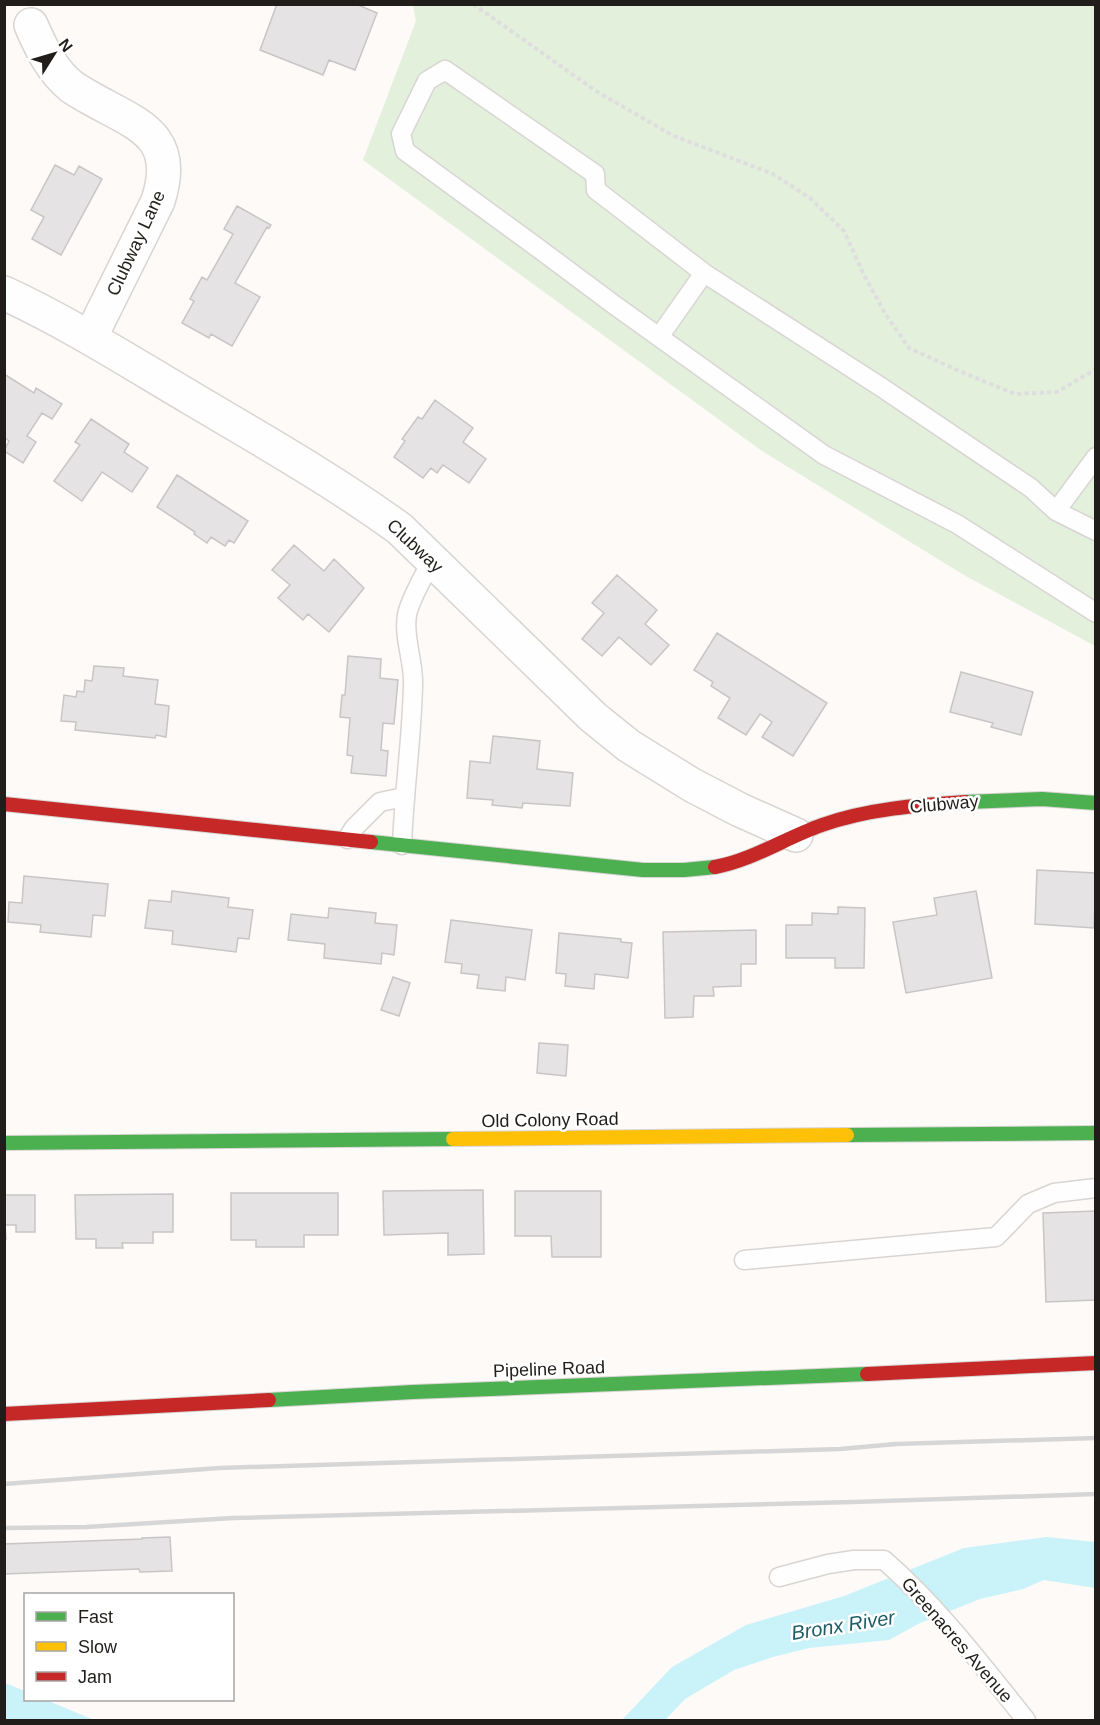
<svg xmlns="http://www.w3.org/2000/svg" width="1100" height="1725" viewBox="0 0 1100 1725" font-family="Arial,sans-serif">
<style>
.green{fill:#e3f0dc}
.water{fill:#c9f2f9}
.building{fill:#e5e3e4;stroke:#c7c5c6;stroke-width:1.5}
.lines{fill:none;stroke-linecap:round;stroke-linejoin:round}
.lane-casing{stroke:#d8d5d3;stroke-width:21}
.street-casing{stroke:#d8d5d3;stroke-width:36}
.fast-casing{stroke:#d8d5d3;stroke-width:16}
.slow-casing{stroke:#d8d5d3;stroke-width:16}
.jam-casing{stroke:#d8d5d3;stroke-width:16}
.path{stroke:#dfdede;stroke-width:4;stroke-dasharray:4.5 3;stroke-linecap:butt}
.lane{stroke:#fffefe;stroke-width:18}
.street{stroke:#fffefe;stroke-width:33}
.fast{stroke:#4caf50;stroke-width:14}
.slow{stroke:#ffc107;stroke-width:14}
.jam{stroke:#c62828;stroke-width:14}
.rail{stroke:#d7d6d6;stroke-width:4.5}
.labels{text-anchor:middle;stroke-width:5;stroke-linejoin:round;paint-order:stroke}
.street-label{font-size:18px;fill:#211d1b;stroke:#fff}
.water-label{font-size:20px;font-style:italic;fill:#1d5d67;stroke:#fff}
</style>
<rect width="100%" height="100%" fill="#fdfaf8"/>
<path class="green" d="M 413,5 L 1095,5 L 1095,646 L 964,575 L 762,451 L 363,160 L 416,21 Z"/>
<path class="water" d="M 1047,1537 L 1095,1542 L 1095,1588 L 1044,1580 L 1023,1589 L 980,1599 L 920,1623 L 889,1640 L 809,1648 L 773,1657 L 734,1670 L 685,1699 L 665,1720 L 622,1720 L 672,1667 L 746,1625 L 844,1596 L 964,1548 Z
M 5,1683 L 25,1691 L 26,1700 L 46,1700 L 94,1720 L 5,1720 Z"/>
<path class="building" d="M 277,4 L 356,4 L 377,13 L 355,70 L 329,60 L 323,75 L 260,50 Z
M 55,165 L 74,175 L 79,166 L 102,179 L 61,255 L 32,239 L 44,217 L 31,210 Z
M 237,206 L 271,225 L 269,228 L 267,227 L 235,283 L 260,297 L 232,346 L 211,334 L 209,338 L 182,323 L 194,301 L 190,299 L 202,277 L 207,280 L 233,234 L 224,229 Z
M 4,374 L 34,393 L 36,388 L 62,404 L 52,419 L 42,413 L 27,436 L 36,442 L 23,463 L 4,451 L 9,441 L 4,437 Z
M 435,400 L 473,428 L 463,442 L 486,459 L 469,483 L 443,465 L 437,473 L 431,468 L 423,478 L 394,457 L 405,441 L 402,439 L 418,417 L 422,419 Z
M 91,419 L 129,444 L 124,452 L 148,468 L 132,492 L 102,472 L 82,501 L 54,481 L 80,445 L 75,442 Z
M 177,475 L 248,521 L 234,543 L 229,540 L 225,546 L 211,537 L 207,543 L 194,534 L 195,532 L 157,507 Z
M 294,545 L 324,571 L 334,559 L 364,588 L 329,632 L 308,614 L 303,620 L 278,598 L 290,585 L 272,570 Z
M 617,575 L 657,610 L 645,624 L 669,645 L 651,665 L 619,637 L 602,656 L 582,639 L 604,613 L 592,603 Z
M 717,633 L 827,703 L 793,756 L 762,737 L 772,722 L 760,714 L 746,735 L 718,718 L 730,698 L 711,686 L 713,682 L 694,670 Z
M 348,656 L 381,659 L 380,678 L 398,680 L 394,724 L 383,723 L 381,750 L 388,751 L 386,776 L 351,773 L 353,756 L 347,755 L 350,718 L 340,717 L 342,695 L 345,695 Z
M 94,666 L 124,668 L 123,676 L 158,680 L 155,704 L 169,706 L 166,737 L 156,735 L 155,738 L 75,730 L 76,722 L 61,721 L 64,695 L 76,697 L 77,691 L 84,692 L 85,680 L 92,681 Z
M 961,672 L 1033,692 L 1021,735 L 991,727 L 993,723 L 950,712 Z
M 493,736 L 540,741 L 537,769 L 573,773 L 570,806 L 523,803 L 522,808 L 492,805 L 493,800 L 467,798 L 470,761 L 490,763 Z
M 1037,870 L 1096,873 L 1094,928 L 1035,924 Z
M 24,876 L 108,884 L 105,916 L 93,915 L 91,937 L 40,932 L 41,925 L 8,922 L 9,902 L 22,903 Z
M 172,891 L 229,898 L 228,907 L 253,910 L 249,939 L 238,938 L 236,952 L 172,944 L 173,931 L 145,928 L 149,900 L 171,902 Z
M 976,891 L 992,978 L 906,993 L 893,922 L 937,915 L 934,898 Z
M 838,907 L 865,908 L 864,968 L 835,968 L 835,958 L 786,958 L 786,925 L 812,925 L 812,913 L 838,914 Z
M 329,908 L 376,913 L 375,923 L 397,925 L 394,955 L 382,953 L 381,964 L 324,958 L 325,944 L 288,940 L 291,914 L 328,918 Z
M 451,920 L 532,930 L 525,980 L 506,977 L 505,991 L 477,988 L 479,975 L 461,973 L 462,964 L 445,962 Z
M 756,930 L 756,964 L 741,964 L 741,986 L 713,987 L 714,996 L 694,996 L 693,1017 L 665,1018 L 663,932 Z
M 559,933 L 621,939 L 621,942 L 632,943 L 628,978 L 595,974 L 594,989 L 565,986 L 566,974 L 556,973 Z
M 393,977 L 410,983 L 399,1016 L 381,1010 Z
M 539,1043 L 568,1045 L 566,1076 L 537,1073 Z
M 483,1190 L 484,1254 L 448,1255 L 448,1233 L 384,1235 L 383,1191 Z
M 515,1191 L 601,1191 L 601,1257 L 552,1257 L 551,1236 L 515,1236 Z
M 231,1193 L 338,1193 L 338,1235 L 304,1235 L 304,1247 L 256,1247 L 256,1240 L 231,1240 Z
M 173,1194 L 173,1232 L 153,1232 L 153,1243 L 122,1243 L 123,1248 L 96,1248 L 96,1239 L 76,1239 L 75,1195 Z
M 4,1195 L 35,1195 L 35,1232 L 16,1232 L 16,1225 L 5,1225 L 6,1239 L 4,1239 Z
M 1096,1211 L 1096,1300 L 1046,1302 L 1043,1213 Z
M 170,1537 L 172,1571 L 140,1572 L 139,1569 L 4,1574 L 4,1544 L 142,1539 L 142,1538 Z"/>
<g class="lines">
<g class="lane-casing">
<path id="lane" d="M 659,337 L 704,273
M 1056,511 L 1096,457
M 1096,531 L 1056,511 L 1031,488 L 881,387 L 704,273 L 596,190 L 595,174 L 445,70 L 427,81 L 401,134 L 405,151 L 542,251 L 613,304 L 824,455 L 957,524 L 1096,613
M 347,839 L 354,828 L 380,802 L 404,797
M 402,845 C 404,791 412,738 413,684 C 414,662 403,637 407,615 C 409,601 425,574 432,560
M 744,1260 L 996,1237 L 1028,1204 L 1054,1193 L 1096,1188
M 779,1577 L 828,1564 L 854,1560 L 884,1560 C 938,1607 982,1665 1026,1720"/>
</g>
<g class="street-casing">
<path id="street" d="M 31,25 C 41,48 52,71 72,87 C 78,91 85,95 92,99 C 139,125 179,136 158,201 L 90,338
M 4,293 C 69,323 130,362 191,398 C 262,440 334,481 400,529 L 593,717 L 629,746 L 692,785 L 740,810 L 796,835"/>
</g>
<g class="fast-casing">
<path id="fast" d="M 966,802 L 1042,799 L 1096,803
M 371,842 L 643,870 L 684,870 L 715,867
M 847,1135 L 1096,1133
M 4,1143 L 453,1139
M 269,1400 L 413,1392 L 867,1374"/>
</g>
<g class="slow-casing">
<path id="slow" d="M 453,1139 L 847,1135"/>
</g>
<g class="jam-casing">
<path id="jam" d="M 4,804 L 371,842
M 715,867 C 753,860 785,838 822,825 C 867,809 918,805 966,802
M 867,1374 L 1096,1363
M 4,1414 L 269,1400"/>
</g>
<path class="path" d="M 473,4 L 596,91 L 674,136 L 773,174 L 810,198 L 844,231 L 864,275 L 886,315 L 909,348 L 959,371 L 1015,394 L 1057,392 L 1096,369"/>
<use href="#lane" class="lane"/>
<use href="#street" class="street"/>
<use href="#fast" class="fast"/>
<use href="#slow" class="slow"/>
<use href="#jam" class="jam"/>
<path class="rail" d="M 4,1484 L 219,1468 L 840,1449 L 896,1444 L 1096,1438
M 4,1528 L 86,1527 L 233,1518 L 853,1502 L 1096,1494"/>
</g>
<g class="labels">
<g class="street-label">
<text transform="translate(136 243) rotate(-65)" y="6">Clubway Lane</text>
<text transform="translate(415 546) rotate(43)" y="6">Clubway</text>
<text transform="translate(944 804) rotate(-5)" y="6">Clubway</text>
<text transform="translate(550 1120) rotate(-1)" y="6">Old Colony Road</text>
<text transform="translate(549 1369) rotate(-2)" y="6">Pipeline Road</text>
<text transform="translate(957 1640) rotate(49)" y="6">Greenacres Avenue</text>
</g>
<g class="water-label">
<text transform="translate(843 1625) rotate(-9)" y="7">Bronx River</text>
</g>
</g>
<rect width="1100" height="1725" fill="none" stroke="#211d1b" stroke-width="12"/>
<rect x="24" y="1593" width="210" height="108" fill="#ffffff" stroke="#a6a5a4" stroke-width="1.5"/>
<rect x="36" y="1612" width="30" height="9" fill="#4caf50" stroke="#a6a5a4" stroke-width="1.5"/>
<text x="78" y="1623" font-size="18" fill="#211d1b">Fast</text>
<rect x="36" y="1642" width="30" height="9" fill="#ffc107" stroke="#a6a5a4" stroke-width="1.5"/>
<text x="78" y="1653" font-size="18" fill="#211d1b">Slow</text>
<rect x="36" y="1672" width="30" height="9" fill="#c62828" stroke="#a6a5a4" stroke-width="1.5"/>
<text x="78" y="1683" font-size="18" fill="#211d1b">Jam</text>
<g transform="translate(54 54) rotate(53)" stroke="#ffffff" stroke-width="4.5" paint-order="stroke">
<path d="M0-4.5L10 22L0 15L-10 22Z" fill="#211d1b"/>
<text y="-9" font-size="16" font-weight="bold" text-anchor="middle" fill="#211d1b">N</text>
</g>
</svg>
